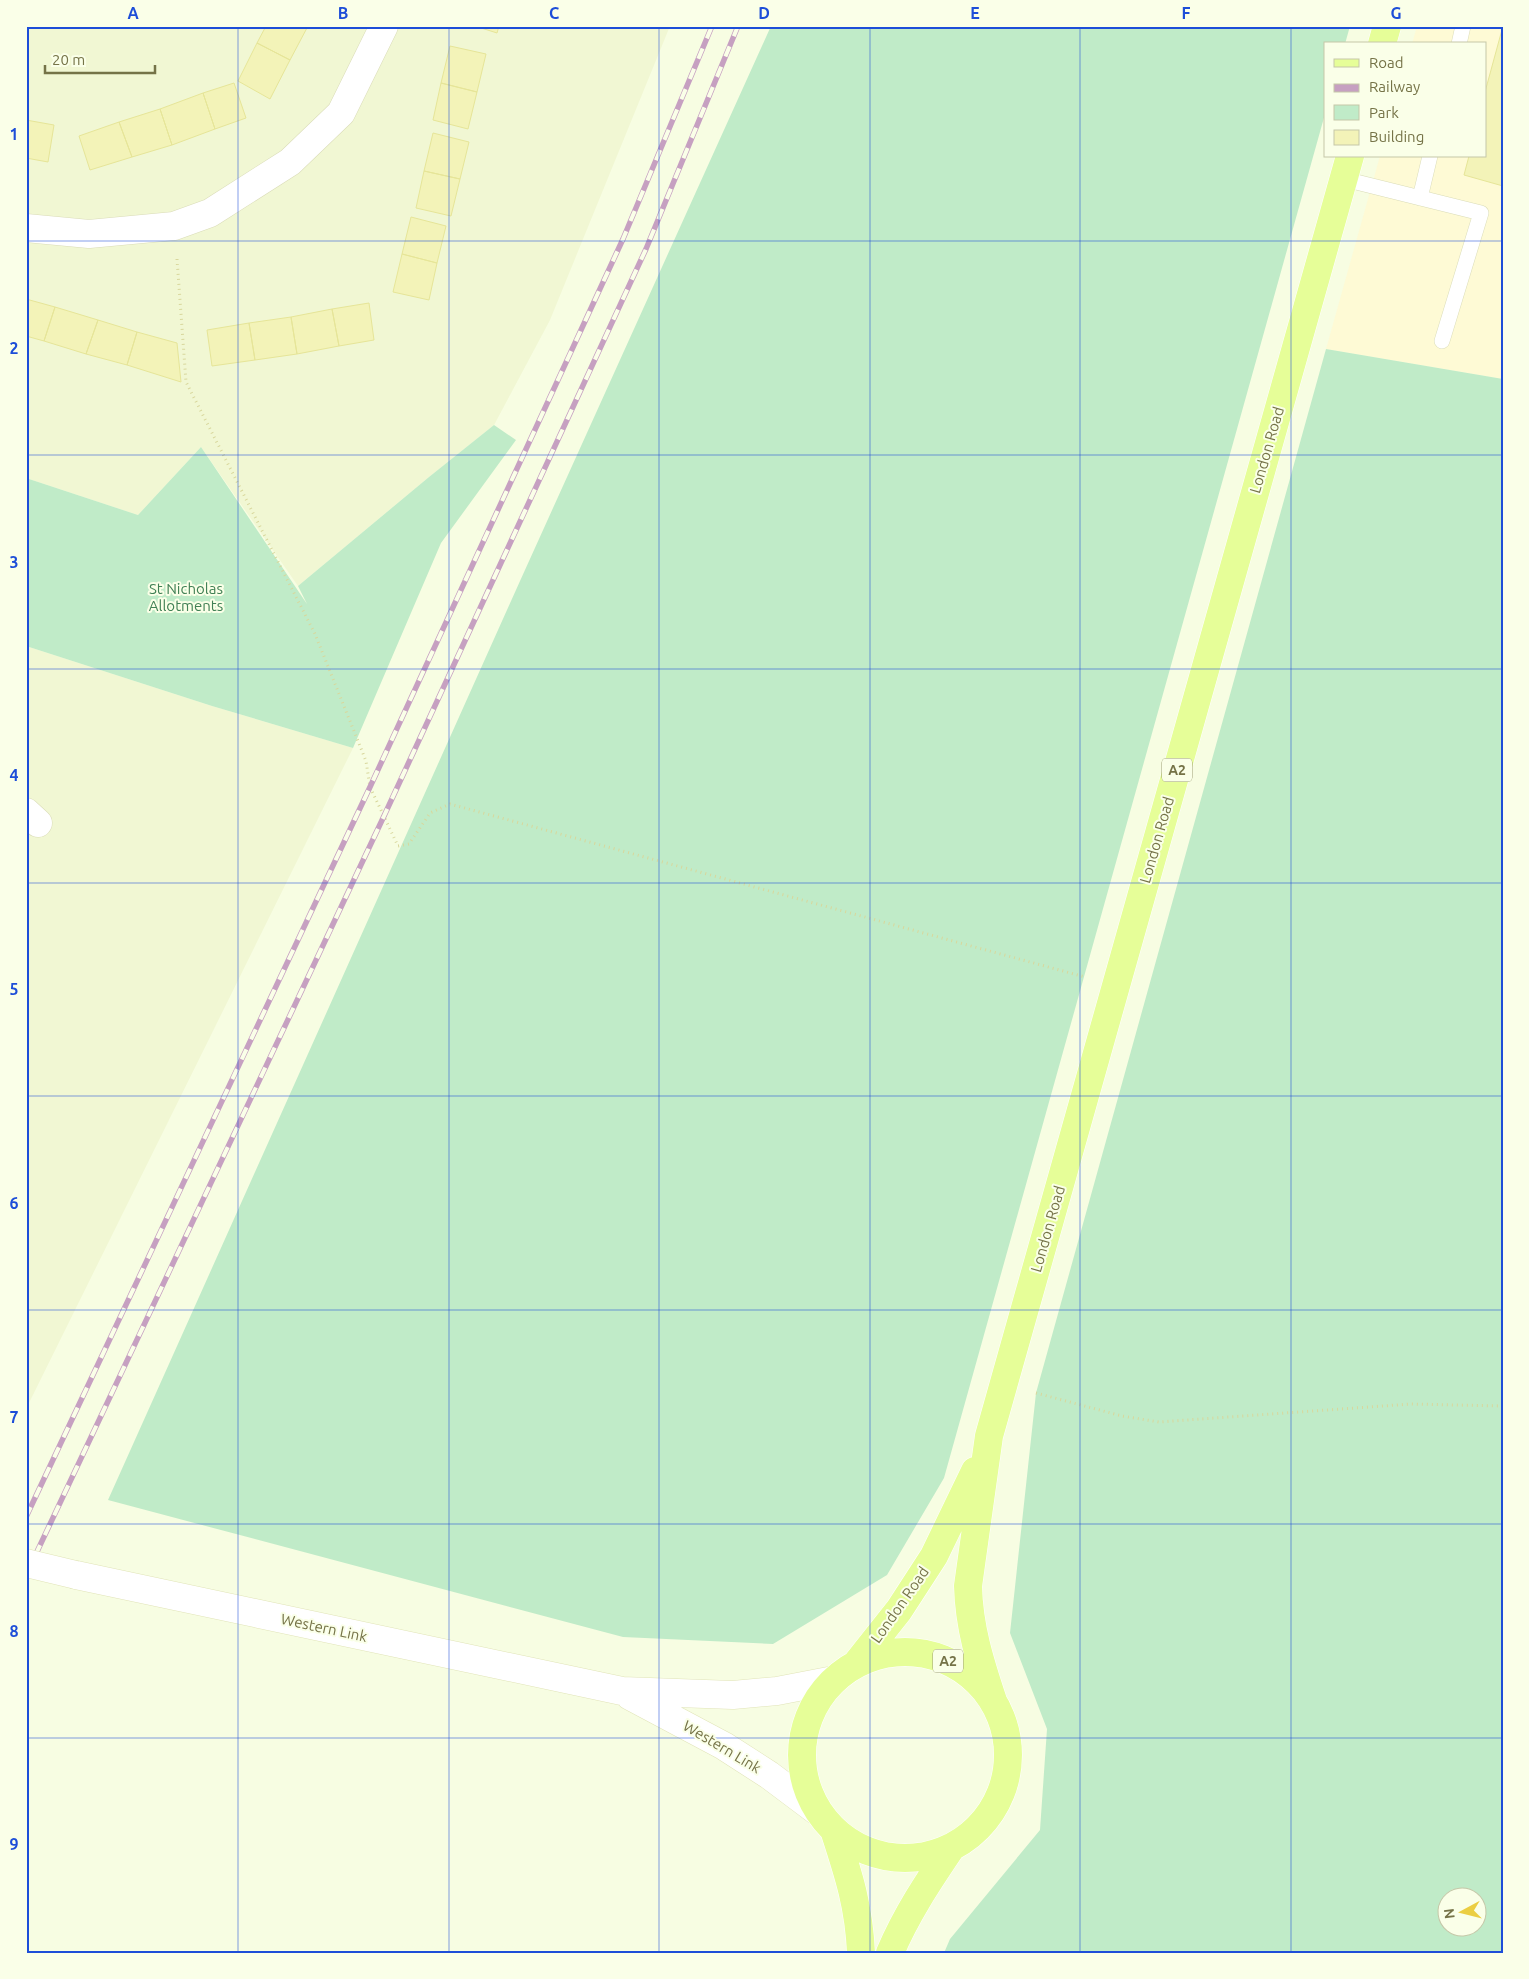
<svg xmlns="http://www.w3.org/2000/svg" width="1529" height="1979" viewBox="0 0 1529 1979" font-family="Ubuntu,sans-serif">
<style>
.residential{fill:#f1f7d3}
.commercial{fill:#fefad5}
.green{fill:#c0ebc8;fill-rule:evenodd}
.building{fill:#f3f3b8;stroke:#e6e598}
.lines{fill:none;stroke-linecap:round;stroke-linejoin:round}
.lane-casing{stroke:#dadcb8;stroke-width:16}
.street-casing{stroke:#dadcb8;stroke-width:29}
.secondary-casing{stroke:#e1e4b8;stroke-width:29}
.primary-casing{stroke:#fff;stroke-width:29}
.path{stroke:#d8d79c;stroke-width:3;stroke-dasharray:1 4;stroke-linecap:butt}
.lane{stroke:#fff;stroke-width:15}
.street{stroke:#fff;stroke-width:28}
.secondary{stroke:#fff;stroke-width:28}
.primary{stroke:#e6fe98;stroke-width:28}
.rail-casing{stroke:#c6a0c1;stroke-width:5.5}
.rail{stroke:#faffe8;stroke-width:4;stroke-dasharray:11;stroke-linecap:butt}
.secondary-bridge-casing{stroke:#e1e4b8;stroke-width:29;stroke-linecap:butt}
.secondary-bridge{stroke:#fff;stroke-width:28}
.grid{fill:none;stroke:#1d4ed8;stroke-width:1;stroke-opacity:0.55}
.labels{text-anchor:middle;stroke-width:4;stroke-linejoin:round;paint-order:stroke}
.shield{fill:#faffe8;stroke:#9d9d77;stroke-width:1}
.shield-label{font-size:14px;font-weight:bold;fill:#757347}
.street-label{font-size:15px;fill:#757347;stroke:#faffe8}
.park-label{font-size:15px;fill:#418155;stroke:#faffe8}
.neatline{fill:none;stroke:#1d4ed8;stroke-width:2}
.grid-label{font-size:16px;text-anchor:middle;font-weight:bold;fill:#1d4ed8}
</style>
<rect width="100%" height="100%" fill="#f7fde2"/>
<path class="residential" d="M 26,26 L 670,26 L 550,320 L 494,425 L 429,477 L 298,586 L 201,447 L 138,515 L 26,478 Z
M 26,646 L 212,706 L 353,748 L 26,1409 Z"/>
<path class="commercial" d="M 1417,26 L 1503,26 L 1503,379 L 1326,349 L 1380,156 L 1485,156 L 1485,44 L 1412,44 Z"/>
<path class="green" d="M 771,26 L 1350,26 L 1345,44 L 1325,44 L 1325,114 L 944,1478 L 887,1575 L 773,1644 L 623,1637 L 108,1500 L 520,581 Z
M 1326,349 L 1503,379 L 1503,1953 L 944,1953 L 950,1939 L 1040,1830 L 1047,1729 L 1010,1633 L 1036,1393 ZM 1446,1896 L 1476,1896 L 1476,1926 L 1446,1926 Z
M 494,425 L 516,440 L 441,543 L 353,748 L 212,706 L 26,646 L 26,478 L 138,515 L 201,447 L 307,604 L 298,586 L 429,477 Z"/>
<path class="building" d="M 266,26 L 308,26 L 290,60 L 257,43 Z
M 475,26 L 499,26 L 497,33 Z
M 1503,26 L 1503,186 L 1464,175 L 1469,156 L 1485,156 L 1485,92 Z
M 257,43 L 290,60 L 270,99 L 238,81 Z
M 450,46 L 486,54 L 477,92 L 441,83 Z
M 234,83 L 246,118 L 215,129 L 203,93 Z
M 441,83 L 477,92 L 468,129 L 433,120 Z
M 203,93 L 215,129 L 172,145 L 160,109 Z
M 160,109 L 172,145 L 132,157 L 119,122 Z
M 26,120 L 54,125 L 48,162 L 26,158 Z
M 119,122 L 132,157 L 90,170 L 79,136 Z
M 433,133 L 469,142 L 460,179 L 424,171 Z
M 424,171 L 460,179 L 451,216 L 416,208 Z
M 411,217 L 446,226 L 437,263 L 402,254 Z
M 402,254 L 437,263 L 429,300 L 393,292 Z
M 26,299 L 55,307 L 44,341 L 26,336 Z
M 369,303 L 374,340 L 339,346 L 332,309 Z
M 55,307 L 98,320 L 86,354 L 44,341 Z
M 332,309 L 339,346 L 297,354 L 291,317 Z
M 291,317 L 297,354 L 255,360 L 249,323 Z
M 98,320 L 137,332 L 127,365 L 86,354 Z
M 249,323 L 255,360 L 212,366 L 207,330 Z
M 137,332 L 177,343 L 181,382 L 127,365 Z"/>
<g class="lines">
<g class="lane-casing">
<path id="lane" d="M 1459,44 L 1463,26
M 1344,179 L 1481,213 L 1442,341
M 1420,198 L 1430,156"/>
</g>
<g class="street-casing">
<path id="street" d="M 26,228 L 89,234 L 174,226 L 210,213 L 290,162 L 341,113 L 384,26
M 26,812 L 38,823"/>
</g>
<g class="secondary-casing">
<path id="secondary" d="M 76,1575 L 622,1691 L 733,1695 L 777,1691 L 834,1680
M 630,1696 L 724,1746 L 769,1775 L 817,1811"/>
</g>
<g class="primary-casing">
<path id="primary" d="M 1382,44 L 1387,26
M802 1755a103 103 0 1 1 206 0a103 103 0 1 1-206 0Z
M 857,1663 L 899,1610 L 934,1556 L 975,1471
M 993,1701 C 980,1662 969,1627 968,1586 L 989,1436 L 1350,156
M 835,1833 C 849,1876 859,1907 861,1953
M 890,1953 C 906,1915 928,1882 951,1848"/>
</g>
<path class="path" d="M 177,259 L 186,382 L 315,634 L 366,761 L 370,787 L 398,846 L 409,844 L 430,813 L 450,804 L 1085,977
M 1036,1393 L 1122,1416 L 1159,1422 L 1411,1404 L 1503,1406"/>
<use href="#lane" class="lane"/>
<use href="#street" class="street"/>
<use href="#secondary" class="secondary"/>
<use href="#primary" class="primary"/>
<g class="rail-casing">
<path id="rail" d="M 26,1517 L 370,787 L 623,239 L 712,26
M 26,1575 L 384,816 L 646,249 L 738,26"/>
</g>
<use href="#rail" class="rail"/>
<g class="secondary-bridge-casing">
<path id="secondary-bridge" d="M 26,1563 L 76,1575"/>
</g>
<use href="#secondary-bridge" class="secondary-bridge"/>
</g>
<path class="grid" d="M 238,26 L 238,1953M 449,26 L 449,1953M 659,26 L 659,1953M 870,26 L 870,1953M 1080,26 L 1080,1953M 1291,26 L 1291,1953M 26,241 L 1503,241M 26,455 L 1503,455M 26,669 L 1503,669M 26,883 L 1503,883M 26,1096 L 1503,1096M 26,1310 L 1503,1310M 26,1524 L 1503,1524M 26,1738 L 1503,1738"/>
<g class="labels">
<g class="shield">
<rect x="1162" y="758.5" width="30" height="23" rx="4"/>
<rect x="933" y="1649.5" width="30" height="23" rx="4"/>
</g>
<g class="shield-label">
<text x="1177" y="775">A2</text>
<text x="948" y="1666">A2</text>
</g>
<g class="street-label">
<text transform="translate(1267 450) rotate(-74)" y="5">London Road</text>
<text transform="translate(1157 840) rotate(-74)" y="5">London Road</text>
<text transform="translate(1048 1229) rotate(-74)" y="5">London Road</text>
<text transform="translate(900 1605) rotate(-55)" y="5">London Road</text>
<text transform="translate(324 1628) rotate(12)" y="5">Western Link</text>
<text transform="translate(722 1747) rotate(31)" y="5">Western Link</text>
</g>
<g class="park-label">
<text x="186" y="594">St Nicholas<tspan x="186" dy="17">Allotments</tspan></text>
</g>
</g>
<rect width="1529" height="1979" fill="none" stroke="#faffe8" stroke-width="55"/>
<rect x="1324" y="42" width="162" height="115" fill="#faffe8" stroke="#c5c7a8"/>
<rect x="1334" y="59" width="25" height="8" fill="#e6fe98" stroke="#c5c7a8"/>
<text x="1369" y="68" font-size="15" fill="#757347">Road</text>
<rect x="1334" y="84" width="25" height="8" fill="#c6a0c1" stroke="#c5c7a8"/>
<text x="1369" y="92" font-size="15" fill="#757347">Railway</text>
<rect x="1334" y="105" width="25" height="15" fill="#c0ebc8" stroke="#c5c7a8"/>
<text x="1369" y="118" font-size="15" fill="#757347">Park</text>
<rect x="1334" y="130" width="25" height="15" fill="#f3f3b8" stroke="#c5c7a8"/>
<text x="1369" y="142" font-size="15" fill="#757347">Building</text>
<g transform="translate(1462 1912) rotate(263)"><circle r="24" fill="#faffe8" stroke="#c5c7a8"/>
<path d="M0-4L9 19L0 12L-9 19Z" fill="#ebce42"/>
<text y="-8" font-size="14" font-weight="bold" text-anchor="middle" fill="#757347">N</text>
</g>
<path d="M45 65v8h110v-8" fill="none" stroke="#757347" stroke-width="2.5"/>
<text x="52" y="65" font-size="15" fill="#757347" stroke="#faffe8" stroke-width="4" paint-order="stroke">20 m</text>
<rect x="28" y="28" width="1474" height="1924" class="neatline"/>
<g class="grid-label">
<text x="133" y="19">A</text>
<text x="343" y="19">B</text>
<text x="554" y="19">C</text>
<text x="764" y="19">D</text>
<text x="975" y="19">E</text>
<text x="1186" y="19">F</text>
<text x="1396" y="19">G</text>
<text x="14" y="140">1</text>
<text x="14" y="354">2</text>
<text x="14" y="568">3</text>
<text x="14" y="781">4</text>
<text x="14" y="995">5</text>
<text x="14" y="1209">6</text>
<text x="14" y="1423">7</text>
<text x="14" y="1637">8</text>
<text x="14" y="1850">9</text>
</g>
</svg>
